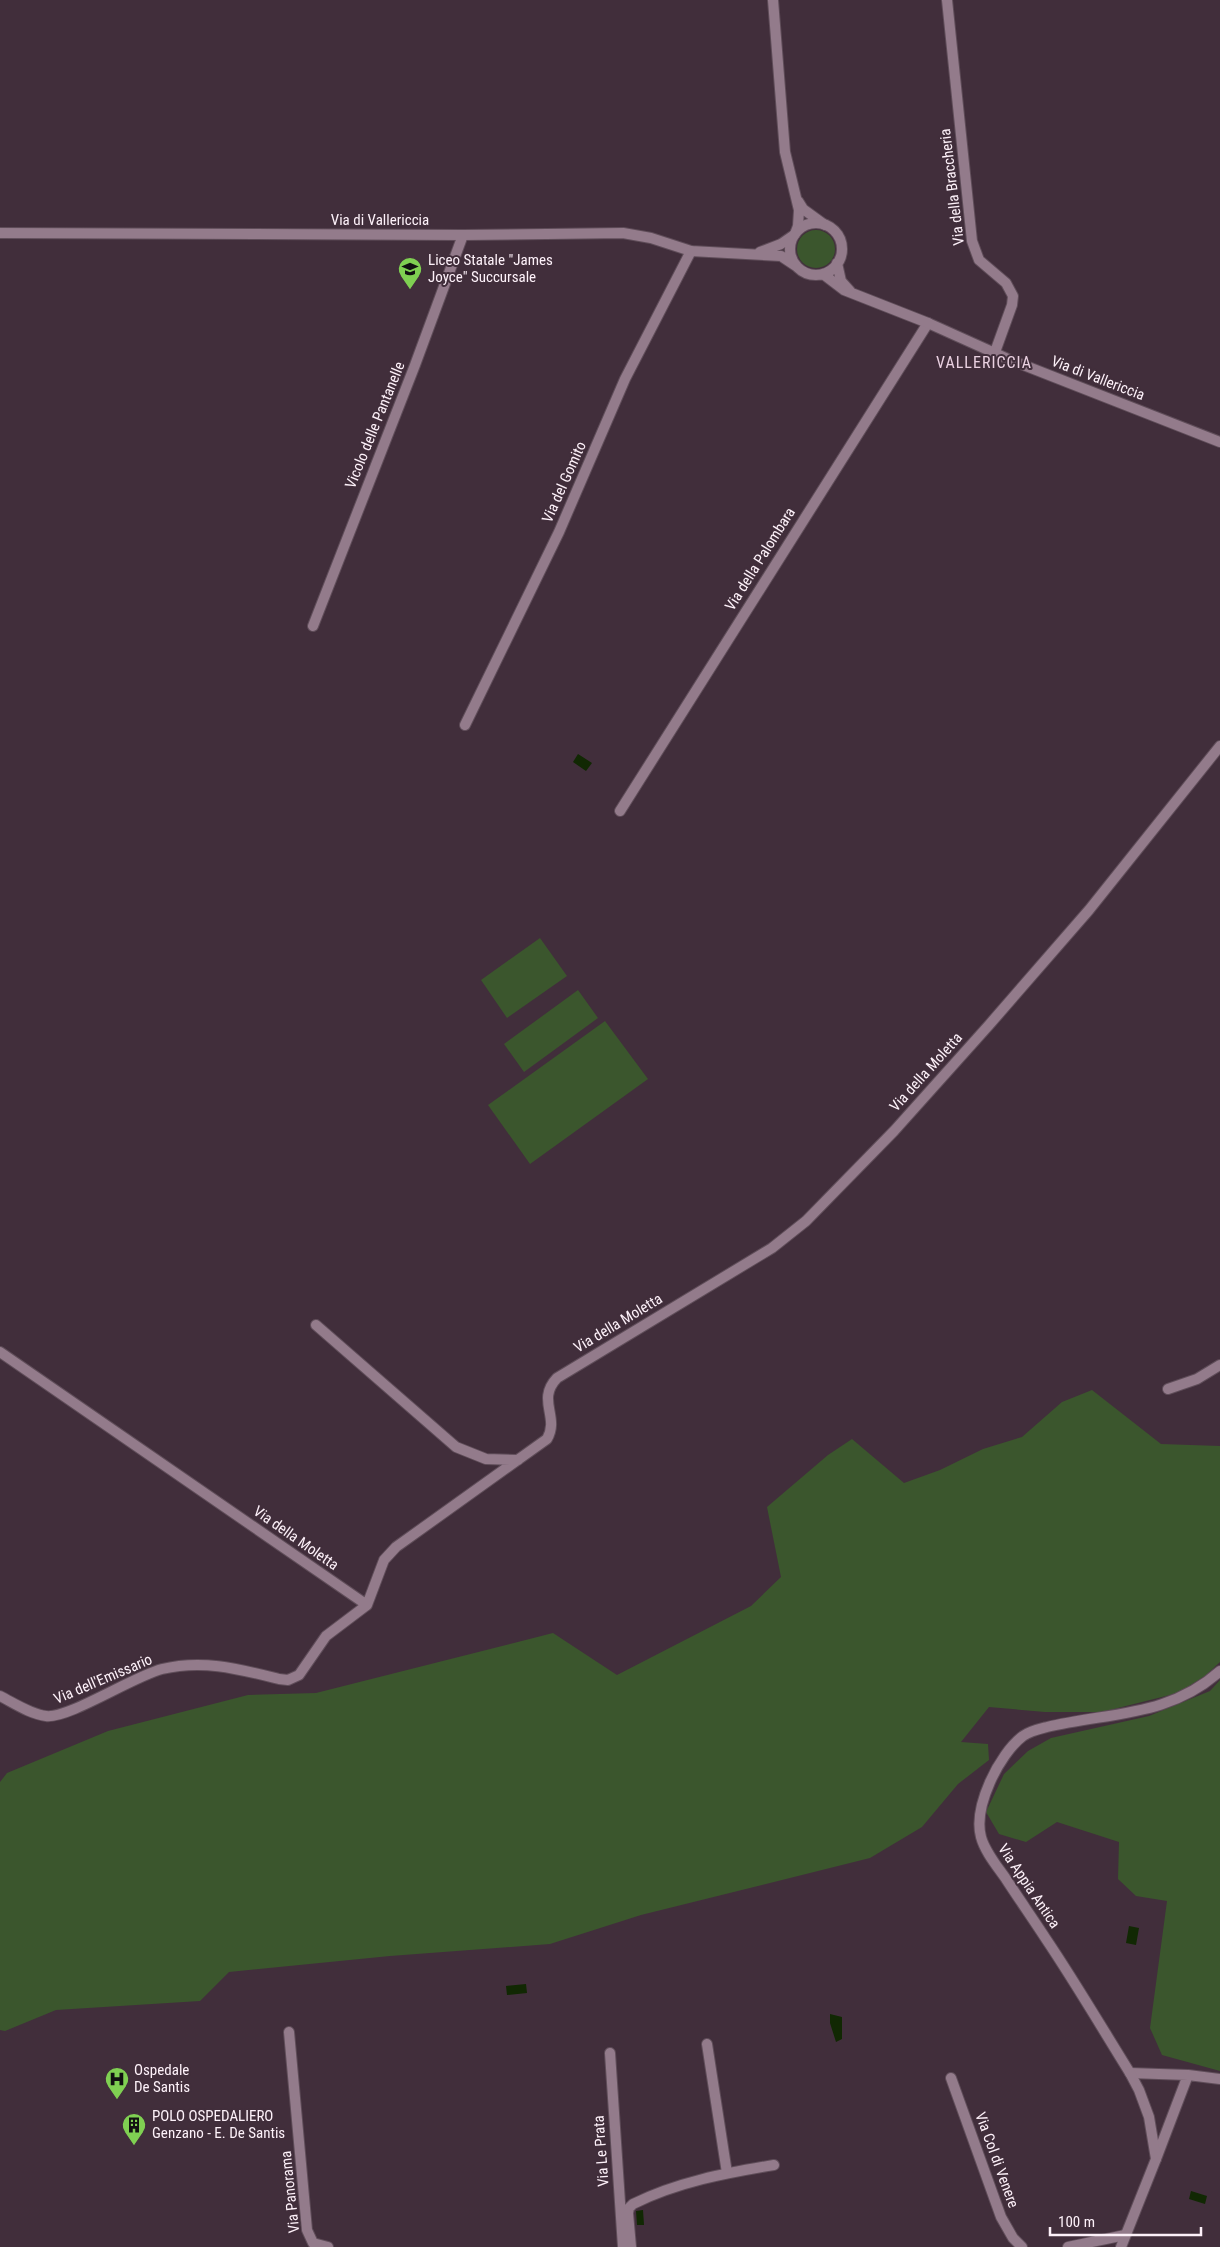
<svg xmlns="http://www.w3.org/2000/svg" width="1220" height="2247" viewBox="0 0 1220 2247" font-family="'Roboto Condensed',sans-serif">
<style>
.green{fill:#3b562d}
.water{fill:#112803}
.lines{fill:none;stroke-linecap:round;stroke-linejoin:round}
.minor-casing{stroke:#5f4d59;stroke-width:12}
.tertiary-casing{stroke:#5f4d59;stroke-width:12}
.minor{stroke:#937b8b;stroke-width:10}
.tertiary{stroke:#937b8b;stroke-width:10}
.labels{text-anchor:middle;stroke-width:4;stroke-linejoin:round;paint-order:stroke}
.street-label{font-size:15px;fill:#fdf1f9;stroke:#412e3b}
.poi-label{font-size:15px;fill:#fdf1f9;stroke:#412e3b;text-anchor:start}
.neighbourhood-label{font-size:16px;letter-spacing:1px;fill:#ead1e1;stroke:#412e3b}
</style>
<rect width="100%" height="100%" fill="#412e3b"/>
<path class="green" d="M797 249a19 19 0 1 1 38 0a19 19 0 1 1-38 0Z
M 540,938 L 567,976 L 507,1018 L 481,980 Z
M 578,990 L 598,1018 L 524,1072 L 504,1044 Z
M 605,1021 L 648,1079 L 530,1164 L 488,1105 Z
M 1092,1390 L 1161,1444 L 1220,1446 L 1220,1662 L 1205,1676 L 1178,1693 L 1102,1712 L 1045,1712 L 989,1707 L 961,1742 L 988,1744 L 989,1760 L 958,1784 L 922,1827 L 870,1858 L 641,1915 L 550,1944 L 390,1956 L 229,1972 L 200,2001 L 56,2010 L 5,2031 L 0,2030 L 0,1782 L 7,1773 L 108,1731 L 248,1695 L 316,1693 L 553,1633 L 617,1675 L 751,1606 L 781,1577 L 767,1507 L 828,1455 L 852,1439 L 904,1483 L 940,1470 L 983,1449 L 1022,1437 L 1062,1402 Z
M 1220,1680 L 1220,2071 L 1162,2055 L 1150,2028 L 1167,1901 L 1136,1896 L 1118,1879 L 1119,1842 L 1057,1822 L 1026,1842 L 999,1834 L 986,1812 L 1004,1774 L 1028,1751 L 1051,1738 L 1149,1716 L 1210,1691 Z"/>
<path class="water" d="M 578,754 L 592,763 L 586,771 L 573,762 Z
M 1129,1926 L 1139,1928 L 1136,1945 L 1126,1943 Z
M 526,1984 L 527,1993 L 507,1995 L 506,1986 Z
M 830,2014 L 842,2017 L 842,2039 L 836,2042 L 830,2023 Z
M 1191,2191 L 1207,2196 L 1205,2204 L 1189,2199 Z
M 643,2210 L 644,2225 L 637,2225 L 636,2211 Z"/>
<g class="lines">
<g class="minor-casing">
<path id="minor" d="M 773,0 L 785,152 L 799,210 L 798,226 L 795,234
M 947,0 L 972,241 L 979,260 L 1006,283 L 1013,296 L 1012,305 L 995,352
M 798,201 L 803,209 L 825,225
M 313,626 L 415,365 L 463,235
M 465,725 L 559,532 L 625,379 L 691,251
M 620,811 L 928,323
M 316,1325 L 456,1447 L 486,1459 L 518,1460
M 0,1352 L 367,1605 L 384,1560 L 396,1547 L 547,1439 C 560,1417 536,1400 557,1378 L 772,1248 L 806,1221 L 894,1131 L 989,1025 L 1089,910 L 1220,746
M 1168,1389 L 1197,1379 L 1220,1365
M 0,1696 C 14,1703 30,1714 46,1716 C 68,1719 132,1677 162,1669 C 203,1659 239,1669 279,1679 L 288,1680 L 299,1675 L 326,1636 L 367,1605
M 289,2032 L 307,2230 L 313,2243 L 328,2247
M 707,2044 L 727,2173
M 610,2053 L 623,2247
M 1130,2073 L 1188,2075
M 951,2078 L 1001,2217 L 1013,2238 L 1022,2247
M 1156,2159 L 1188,2075 L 1220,2079
M 631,2247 L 628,2213 L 629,2208 L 633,2204 C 677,2182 726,2173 774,2165
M 1068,2247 L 1125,2235"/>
</g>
<g class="tertiary-casing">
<path id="tertiary" d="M790 249a26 26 0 1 1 52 0a26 26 0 1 1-52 0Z
M 0,233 L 463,235 L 623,233 L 651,238 L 691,251 L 781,256 L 796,266
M 760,252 L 781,244 L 794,235
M 837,263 L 841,281 L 850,291
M 823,274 L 844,290 L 928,323 L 1008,359 L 1220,442
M 1121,2247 L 1156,2159 L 1149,2117 L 1139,2090 L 1130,2073 C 1102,2028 1075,1982 1046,1939 C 1033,1919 1019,1899 1006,1879 C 997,1866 985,1852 981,1837 C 973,1807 999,1754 1023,1736 C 1030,1731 1039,1729 1047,1727 C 1110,1712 1169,1717 1220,1671"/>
</g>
<use href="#minor" class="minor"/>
<use href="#tertiary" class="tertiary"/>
</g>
<defs>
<g id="school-pin" transform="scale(1.25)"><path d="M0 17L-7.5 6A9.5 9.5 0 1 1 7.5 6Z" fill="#7fd052" stroke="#412e3b"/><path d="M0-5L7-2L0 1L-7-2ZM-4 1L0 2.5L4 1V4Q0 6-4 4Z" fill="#111"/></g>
<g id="hospital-pin" transform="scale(1.25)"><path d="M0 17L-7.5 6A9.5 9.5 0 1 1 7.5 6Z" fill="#7fd052" stroke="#412e3b"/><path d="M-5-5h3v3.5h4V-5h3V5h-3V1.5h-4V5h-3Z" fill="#111"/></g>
<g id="building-pin" transform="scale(1.25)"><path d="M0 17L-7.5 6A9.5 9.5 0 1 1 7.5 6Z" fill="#7fd052" stroke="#412e3b"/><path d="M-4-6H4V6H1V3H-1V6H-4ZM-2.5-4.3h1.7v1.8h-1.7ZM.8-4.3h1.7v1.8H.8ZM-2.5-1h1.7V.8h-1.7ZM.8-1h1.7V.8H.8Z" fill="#111"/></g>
</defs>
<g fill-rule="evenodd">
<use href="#school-pin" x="410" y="269"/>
<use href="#hospital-pin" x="117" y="2079"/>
<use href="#building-pin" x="134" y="2125"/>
</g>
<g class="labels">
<g class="street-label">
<text transform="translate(952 187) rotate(-97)" y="5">Via della Braccheria</text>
<text x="380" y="225">Via di Vallericcia</text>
<text transform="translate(1098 378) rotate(21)" y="5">Via di Vallericcia</text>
<text transform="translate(375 425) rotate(-68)" y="5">Vicolo delle Pantanelle</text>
<text transform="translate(564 482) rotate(-66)" y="5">Via del Gomito</text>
<text transform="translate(760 559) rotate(-58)" y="5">Via della Palombara</text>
<text transform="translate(926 1072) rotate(-48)" y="5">Via della Moletta</text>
<text transform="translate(618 1323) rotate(-31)" y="5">Via della Moletta</text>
<text transform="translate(296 1538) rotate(35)" y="5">Via della Moletta</text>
<text transform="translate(103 1679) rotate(-23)" y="5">Via dell'Emissario</text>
<text transform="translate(1029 1886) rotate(56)" y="5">Via Appia Antica</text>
<text transform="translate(601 2151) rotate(-94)" y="5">Via Le Prata</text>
<text transform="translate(997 2160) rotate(70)" y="5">Via Col di Venere</text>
<text transform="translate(290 2192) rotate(-96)" y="5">Via Panorama</text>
</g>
<g class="poi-label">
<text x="428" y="265">Liceo Statale "James<tspan x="428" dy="17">Joyce" Succursale</tspan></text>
<text x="134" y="2075">Ospedale<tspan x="134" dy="17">De Santis</tspan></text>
<text x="152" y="2121">POLO OSPEDALIERO<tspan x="152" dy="17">Genzano - E. De Santis</tspan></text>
</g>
<g class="neighbourhood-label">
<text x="984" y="368">VALLERICCIA</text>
</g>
</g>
<path d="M1050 2227v8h151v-8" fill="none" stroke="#fdf1f9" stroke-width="2.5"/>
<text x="1058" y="2227" font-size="15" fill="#fdf1f9" stroke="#412e3b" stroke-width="4" paint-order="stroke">100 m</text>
</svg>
